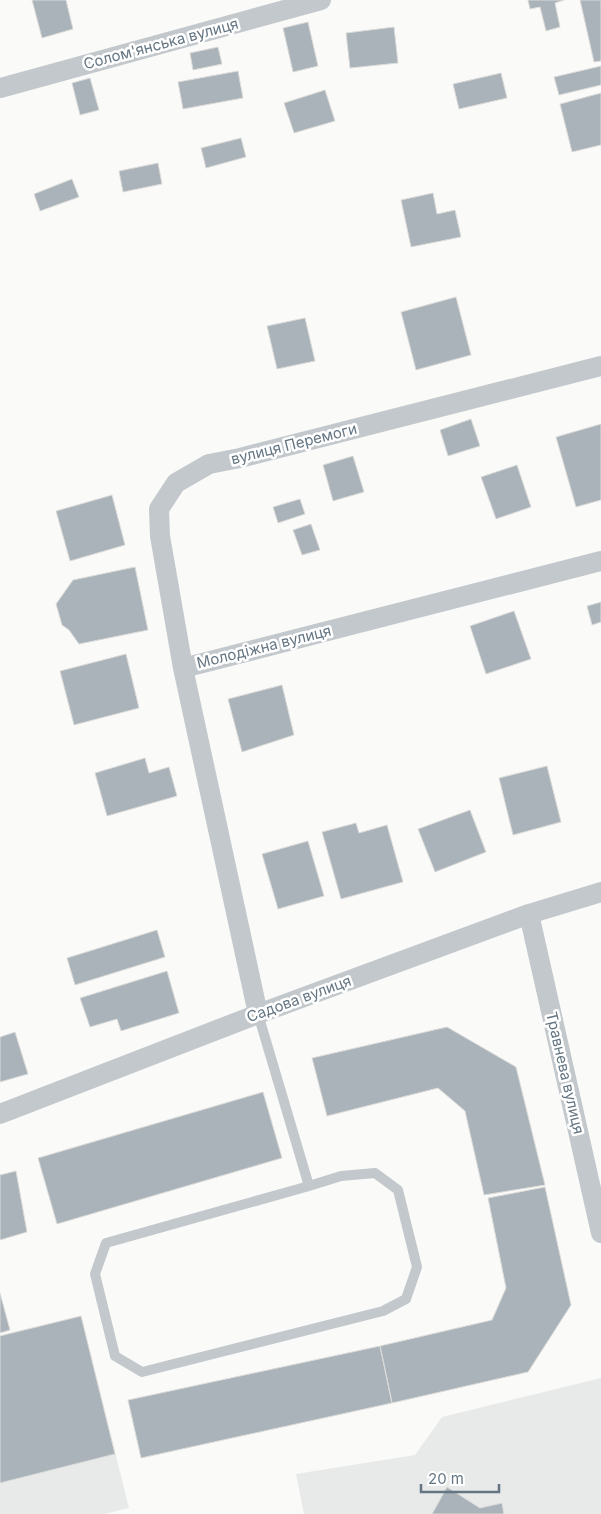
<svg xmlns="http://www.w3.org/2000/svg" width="601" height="1514" viewBox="0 0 601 1514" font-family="Inter,sans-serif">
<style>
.built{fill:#e8e9e9}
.building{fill:#aab3b9;stroke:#dcdcda}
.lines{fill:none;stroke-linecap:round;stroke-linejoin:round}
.lane{stroke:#c3c8cc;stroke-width:10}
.street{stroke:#c3c8cc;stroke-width:20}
.labels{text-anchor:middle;stroke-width:5;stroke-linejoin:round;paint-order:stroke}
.street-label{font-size:15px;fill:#657683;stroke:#fff}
</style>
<rect width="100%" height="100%" fill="#fafaf8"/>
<path class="built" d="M 81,1316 L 129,1508 L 105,1514 L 0,1514 L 0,1335 Z
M 601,1378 L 601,1514 L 304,1514 L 296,1474 L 415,1455 L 442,1417 Z"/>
<path class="building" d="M 32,0 L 66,0 L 73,29 L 42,38 Z
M 528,0 L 564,0 L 555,3 L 560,27 L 546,31 L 540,7 L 530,9 Z
M 580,0 L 601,0 L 601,61 L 594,62 Z
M 308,22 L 318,66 L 293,72 L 283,28 Z
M 394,27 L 398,63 L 350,68 L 346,33 Z
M 218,47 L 222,64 L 193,70 L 190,53 Z
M 601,66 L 601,85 L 559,95 L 554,77 Z
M 238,71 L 243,98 L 183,109 L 178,82 Z
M 501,73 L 507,98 L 459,109 L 453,84 Z
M 90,78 L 99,110 L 80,115 L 72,83 Z
M 325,90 L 335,121 L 294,133 L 284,103 Z
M 601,93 L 601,145 L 572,152 L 560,104 Z
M 241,138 L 246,157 L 206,168 L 201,148 Z
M 158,163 L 162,184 L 123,192 L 119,171 Z
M 72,179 L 79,197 L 40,211 L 34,194 Z
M 433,193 L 437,214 L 455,210 L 461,237 L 411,247 L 401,200 Z
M 456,297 L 471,355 L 416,370 L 401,312 Z
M 305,318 L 315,361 L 277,369 L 267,326 Z
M 471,419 L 480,446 L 448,456 L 440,430 Z
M 601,424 L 601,500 L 576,507 L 556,437 Z
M 353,456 L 364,492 L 333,501 L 323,465 Z
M 517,465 L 531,507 L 496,519 L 481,477 Z
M 112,495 L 125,545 L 70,561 L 56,511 Z
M 300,499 L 305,514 L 278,523 L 273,507 Z
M 311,524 L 320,550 L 302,555 L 293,530 Z
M 135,567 L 148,630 L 79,644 L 69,630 L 62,625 L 56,604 L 73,580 Z
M 601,602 L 601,622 L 592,625 L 587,606 Z
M 514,611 L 531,659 L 486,674 L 470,626 Z
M 126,654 L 139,708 L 74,725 L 60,671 Z
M 282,685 L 294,735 L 242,752 L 228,699 Z
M 145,758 L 149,773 L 169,767 L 177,796 L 107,816 L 95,773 Z
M 547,766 L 561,822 L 513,835 L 499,778 Z
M 470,810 L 486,852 L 435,872 L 418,829 Z
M 356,823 L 359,833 L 387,825 L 403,882 L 341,899 L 322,832 Z
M 308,841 L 324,896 L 278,909 L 262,854 Z
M 157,930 L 165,957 L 75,985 L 67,958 Z
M 167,971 L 179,1013 L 121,1031 L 117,1019 L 90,1027 L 80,998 Z
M 447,1027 L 516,1067 L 545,1185 L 484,1195 L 465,1111 L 438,1088 L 327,1116 L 312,1058 Z
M 15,1032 L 28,1074 L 0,1082 L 0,1037 Z
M 263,1092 L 282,1158 L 57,1224 L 38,1158 Z
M 16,1171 L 27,1232 L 0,1240 L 0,1175 Z
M 545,1187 L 571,1305 L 528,1372 L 392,1403 L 380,1346 L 492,1320 L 506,1288 L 488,1198 Z
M 0,1293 L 10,1330 L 0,1333 Z
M 81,1316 L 115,1454 L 0,1483 L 0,1336 Z
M 380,1346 L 392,1403 L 141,1458 L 128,1400 Z
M 447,1487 L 480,1508 L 502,1503 L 504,1514 L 432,1514 Z"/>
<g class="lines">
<path class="lane" d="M 258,1014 L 309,1186 L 106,1243 L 95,1274 L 115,1356 L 142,1372 L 383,1311 L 406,1299 L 417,1267 L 398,1190 L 375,1173 L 341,1176 L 309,1186"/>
<path class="street" d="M 0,88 L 321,0
M 183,668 L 601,561
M 529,914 L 601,1233
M 258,1014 L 183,668 L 160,536 L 159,509 L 176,483 L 209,464 L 240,458 L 601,366
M 0,1114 L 258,1014 L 529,914 L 601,892"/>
</g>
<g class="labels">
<g class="street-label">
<text transform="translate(161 44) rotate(-15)" y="5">Солом'янська вулиця</text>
<text transform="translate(294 444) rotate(-14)" y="5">вулиця Перемоги</text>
<text transform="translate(264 647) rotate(-14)" y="5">Молодіжна вулиця</text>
<text transform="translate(299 999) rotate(-20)" y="5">Садова вулиця</text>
<text transform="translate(565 1073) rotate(77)" y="5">Травнева вулиця</text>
</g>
</g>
<path d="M421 1484v8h78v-8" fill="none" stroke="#657683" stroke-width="2.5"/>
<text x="428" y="1484" font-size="15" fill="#657683" stroke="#ffffff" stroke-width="4" paint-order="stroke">20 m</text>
</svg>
